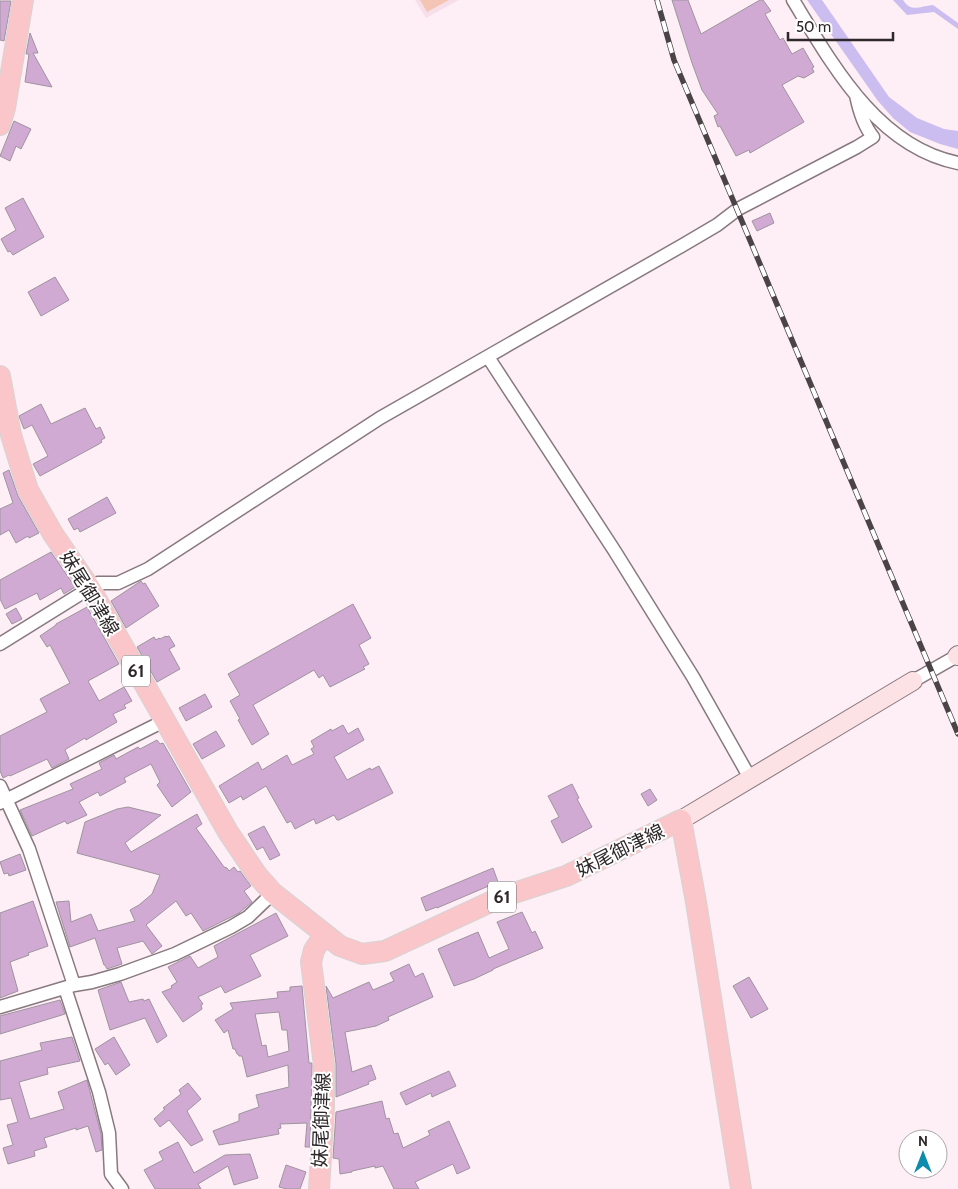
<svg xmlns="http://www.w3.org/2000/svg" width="958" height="1189" viewBox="0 0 958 1189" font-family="Cabin,'Noto Sans JP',sans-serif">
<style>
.built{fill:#f7dfea}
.green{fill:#f4c4b4}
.water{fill:#ccbdf0}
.building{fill:#d1aad4;stroke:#9e949f;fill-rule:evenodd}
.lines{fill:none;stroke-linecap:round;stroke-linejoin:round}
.street-casing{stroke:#87797f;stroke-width:15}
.secondary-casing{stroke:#87797f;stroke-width:20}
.primary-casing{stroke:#d5d4d4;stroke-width:22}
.street{stroke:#fff;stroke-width:12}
.secondary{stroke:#fde2e5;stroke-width:18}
.primary{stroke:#fac6ca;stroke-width:20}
.rail-casing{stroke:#4b4446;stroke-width:5.5}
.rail{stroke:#fff;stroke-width:4;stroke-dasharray:11;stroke-linecap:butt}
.labels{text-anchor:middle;stroke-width:4;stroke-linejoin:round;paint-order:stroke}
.shield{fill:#fff;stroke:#6d686a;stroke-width:1}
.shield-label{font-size:18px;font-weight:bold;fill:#2e282a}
.street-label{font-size:19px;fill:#2e282a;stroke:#fff}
</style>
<rect width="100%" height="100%" fill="#feeef5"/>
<path class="built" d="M 415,0 L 459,0 L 426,18 Z"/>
<path class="green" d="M 420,0 L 449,0 L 427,12 Z"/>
<path class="water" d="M 807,0 L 822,0 L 889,97 L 917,118 L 944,129 L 958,131 L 958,149 L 940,144 L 910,132 L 893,118 L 878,101 Z
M 893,0 L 903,0 C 911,13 921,6 933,5 L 958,23 L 958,29 L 934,12 L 907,15 Z"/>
<path class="building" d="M 672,0 L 688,0 L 701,34 L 760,0 L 763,0 L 771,11 L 765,14 L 780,40 L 783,38 L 792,54 L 803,48 L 814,67 L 812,68 L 814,72 L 804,78 L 798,76 L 782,85 L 804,122 L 750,153 L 749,150 L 736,156 L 720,126 L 718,127 L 714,116 L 718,114 L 702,90 L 692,63 Z
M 0,1 L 11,1 L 4,41 L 0,40 Z
M 30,33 L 38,53 L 33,53 L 52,87 L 25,82 L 29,54 L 26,54 Z
M 14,121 L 31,129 L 21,149 L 16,146 L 10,161 L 0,156 Z
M 23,198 L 44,237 L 13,255 L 10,251 L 8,252 L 1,239 L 16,230 L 5,208 Z
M 770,213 L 774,223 L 757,231 L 752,221 Z
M 55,277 L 69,300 L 41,316 L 28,292 Z
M 41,404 L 51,424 L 85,408 L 96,429 L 100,427 L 105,438 L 101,440 L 102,442 L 99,444 L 40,476 L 33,464 L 48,456 L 32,425 L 24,429 L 19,416 Z
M 9,470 L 18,496 L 39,533 L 29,538 L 28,536 L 16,543 L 9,530 L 0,535 L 0,509 L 13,503 L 3,473 Z
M 107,497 L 116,513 L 80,532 L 78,528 L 74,530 L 68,519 Z
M 51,552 L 75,587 L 64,594 L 61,588 L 40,600 L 37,593 L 5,609 L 0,599 L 0,580 Z
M 141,581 L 143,584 L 145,583 L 159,606 L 126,628 L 111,601 Z
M 353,604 L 371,638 L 359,645 L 369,664 L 363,667 L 365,669 L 330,687 L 323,675 L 319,678 L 314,670 L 253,705 L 269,734 L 252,745 L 238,720 L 240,719 L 230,701 L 240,695 L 228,674 Z
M 87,607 L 119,664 L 88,681 L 99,701 L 124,687 L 132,701 L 124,705 L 126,708 L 113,714 L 117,722 L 86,740 L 85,738 L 66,749 L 65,750 L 69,759 L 52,768 L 47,759 L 10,776 L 9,775 L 3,778 L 0,771 L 0,736 L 47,712 L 40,699 L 70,683 L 50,645 L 47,647 L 40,636 L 56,625 L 56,624 Z
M 16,608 L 22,619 L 12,624 L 6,614 Z
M 166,636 L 166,637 L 169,636 L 175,646 L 169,649 L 180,669 L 157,682 L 137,647 L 154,637 L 156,640 L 159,638 L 160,639 Z
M 205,694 L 212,707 L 186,721 L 179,708 Z
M 343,725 L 348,734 L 358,728 L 364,740 L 334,757 L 347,780 L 370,768 L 371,770 L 379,766 L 393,793 L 339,820 L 337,820 L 334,815 L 316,824 L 314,819 L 295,829 L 291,821 L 287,823 L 266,786 L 243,800 L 241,796 L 229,803 L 219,786 L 258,762 L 262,770 L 287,755 L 292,765 L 314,754 L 311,749 L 314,747 L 311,741 L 331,729 L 332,731 Z
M 216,731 L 225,746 L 202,759 L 193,744 Z
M 157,740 L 160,744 L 163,743 L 191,792 L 172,807 L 157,785 L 160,782 L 151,764 L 124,778 L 126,782 L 100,796 L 98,792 L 79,802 L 87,815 L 67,824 L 65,821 L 32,836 L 20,810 L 73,789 L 70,784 L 102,769 L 99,763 L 114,755 L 116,759 L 138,747 L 140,749 Z
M 572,784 L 579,798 L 577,799 L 592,827 L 562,843 L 551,821 L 559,817 L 548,796 Z
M 650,789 L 657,800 L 648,806 L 641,794 Z
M 128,807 L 161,815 L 125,843 L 131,852 L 197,814 L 202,824 L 196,828 L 224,867 L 227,868 L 229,871 L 234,867 L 238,872 L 240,871 L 251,886 L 244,891 L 252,902 L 239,913 L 203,931 L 191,913 L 186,916 L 176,901 L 146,925 L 162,946 L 152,954 L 143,941 L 117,948 L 122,964 L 107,969 L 105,965 L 104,965 L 95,938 L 70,947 L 56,902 L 69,901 L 71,922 L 91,914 L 98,931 L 135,921 L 130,910 L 139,905 L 152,894 L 160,875 L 77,853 L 85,822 L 117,809 Z
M 264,826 L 280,855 L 270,860 L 263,847 L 257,850 L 248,834 Z
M 20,854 L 26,870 L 9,876 L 8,873 L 4,874 L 0,862 Z
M 493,868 L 498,882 L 437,908 L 437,907 L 426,911 L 421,898 Z
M 33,901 L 48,946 L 28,953 L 29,955 L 10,962 L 18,991 L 0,998 L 0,913 Z
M 522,912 L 532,933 L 535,931 L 543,948 L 493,969 L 493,970 L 474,979 L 454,986 L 438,949 L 478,932 L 489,958 L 509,949 L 497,922 Z
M 276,913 L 288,936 L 250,955 L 261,976 L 225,993 L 221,986 L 198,997 L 203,1004 L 201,1005 L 202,1009 L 183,1022 L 162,992 L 172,988 L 171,986 L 177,982 L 168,967 L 190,956 L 198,968 L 218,957 L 214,946 Z
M 409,964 L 415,977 L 423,973 L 433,997 L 388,1017 L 389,1020 L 376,1026 L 345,1032 L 352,1072 L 371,1065 L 376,1079 L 368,1082 L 369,1084 L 336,1097 L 336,1064 L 326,986 L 333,998 L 369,982 L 373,990 L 394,981 L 390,973 Z
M 749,977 L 768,1009 L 751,1018 L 733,986 Z
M 121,982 L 129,1002 L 143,999 L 144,1001 L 149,999 L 167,1036 L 157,1043 L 145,1018 L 110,1030 L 98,990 Z
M 302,986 L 309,1063 L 312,1063 L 312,1066 L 310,1147 L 305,1147 L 307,1123 L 280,1124 L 281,1128 L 278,1129 L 279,1134 L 219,1145 L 213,1131 L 239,1121 L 239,1114 L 259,1107 L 256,1095 L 289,1087 L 288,1065 L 247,1077 L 242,1056 L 239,1056 L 238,1054 L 237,1054 L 235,1049 L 233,1049 L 228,1030 L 224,1033 L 215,1020 L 233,1009 L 230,1003 L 278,998 L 277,992 L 290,991 L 290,987 ZM 279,1012 L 282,1030 L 287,1030 L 289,1051 L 268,1057 L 266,1045 L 262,1046 L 255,1014 Z
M 60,1000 L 65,1014 L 0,1034 L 0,1016 Z
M 72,1037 L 80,1061 L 47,1068 L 48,1074 L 19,1082 L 30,1119 L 64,1109 L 58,1092 L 87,1080 L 101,1134 L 102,1150 L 96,1152 L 88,1126 L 76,1130 L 76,1128 L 44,1138 L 47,1147 L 34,1151 L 35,1156 L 8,1164 L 3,1148 L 13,1145 L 7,1125 L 18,1122 L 11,1098 L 0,1100 L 0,1061 L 42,1050 L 40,1043 Z
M 114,1037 L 130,1065 L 116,1075 L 108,1063 L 105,1065 L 95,1049 Z
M 449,1071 L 456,1086 L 432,1097 L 431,1093 L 406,1105 L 400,1093 Z
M 188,1083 L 201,1099 L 187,1111 L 203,1140 L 191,1146 L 169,1120 L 160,1127 L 154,1119 L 165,1109 L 163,1108 L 181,1094 L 179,1090 Z
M 382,1101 L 386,1119 L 389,1118 L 394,1134 L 398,1133 L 403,1148 L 430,1135 L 428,1131 L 449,1121 L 470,1168 L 457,1174 L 453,1164 L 415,1182 L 419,1189 L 394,1189 L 383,1166 L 375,1168 L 375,1166 L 352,1171 L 352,1172 L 340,1174 L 339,1159 L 333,1158 L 336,1112 Z
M 178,1142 L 194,1173 L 225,1155 L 250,1154 L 258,1178 L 234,1185 L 228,1166 L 198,1184 L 201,1189 L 155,1189 L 144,1170 L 163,1160 L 159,1152 Z
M 286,1165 L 306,1172 L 300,1189 L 287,1189 L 279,1187 Z"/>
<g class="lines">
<g class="street-casing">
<path id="street" d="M 793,0 C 832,64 877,147 958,163
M 488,357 L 614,550 L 693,677 L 750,778
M 0,644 L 90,588 L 98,583 L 118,583 L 148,569 L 380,418 L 683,245 L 717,225 L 738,209 L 857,147 L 873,137 C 863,125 859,110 856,95
M 913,681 L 957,656
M 0,786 L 29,849 L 74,985
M 0,803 L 164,721
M 65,988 L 99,1092 L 109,1133 L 111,1174 L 122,1189
M 0,1007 L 74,985 L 92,982 L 120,974 L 175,954 L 231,927 L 248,917 L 273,893"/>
</g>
<g class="secondary-casing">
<path id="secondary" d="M 957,656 L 958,655
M 681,820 L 913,681"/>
</g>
<g class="primary-casing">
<path id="primary" d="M 0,125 L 5,108 L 23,0
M 0,376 L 11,435 L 28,490 L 53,534 L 90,588 L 228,832 L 257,875 L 273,893 L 340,946 L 362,954 L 385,951 L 499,898 L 566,876 L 681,820 L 696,902 L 741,1189
M 319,1189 L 324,1107 L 324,1065 L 311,962 L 314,950 L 324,935"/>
</g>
<use href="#street" class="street"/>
<use href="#secondary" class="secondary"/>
<use href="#primary" class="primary"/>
<g class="rail-casing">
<path id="rail" d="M 657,0 L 674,60 L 958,734"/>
</g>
<use href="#rail" class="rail"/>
</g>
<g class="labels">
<g class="shield">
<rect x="122" y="655.5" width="28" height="31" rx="4"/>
<rect x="488" y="881.5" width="28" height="31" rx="4"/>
</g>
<g class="shield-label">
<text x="136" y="677">61</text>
<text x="502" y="903">61</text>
</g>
<g class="street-label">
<text transform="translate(90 593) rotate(59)" y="7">妹尾御津線</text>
<text transform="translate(620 850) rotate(-26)" y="7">妹尾御津線</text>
<text transform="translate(321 1120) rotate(-88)" y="7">妹尾御津線</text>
</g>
</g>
<g transform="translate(923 1154)"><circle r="24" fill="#ffffff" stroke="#aba9aa"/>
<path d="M0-4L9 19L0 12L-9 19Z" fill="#0d8bac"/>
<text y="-8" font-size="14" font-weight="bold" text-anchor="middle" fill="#2e282a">N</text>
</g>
<path d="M788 32v8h105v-8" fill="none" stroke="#2e282a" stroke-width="2.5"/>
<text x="796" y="32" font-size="15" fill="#2e282a" stroke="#ffffff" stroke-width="4" paint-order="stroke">50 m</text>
</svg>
